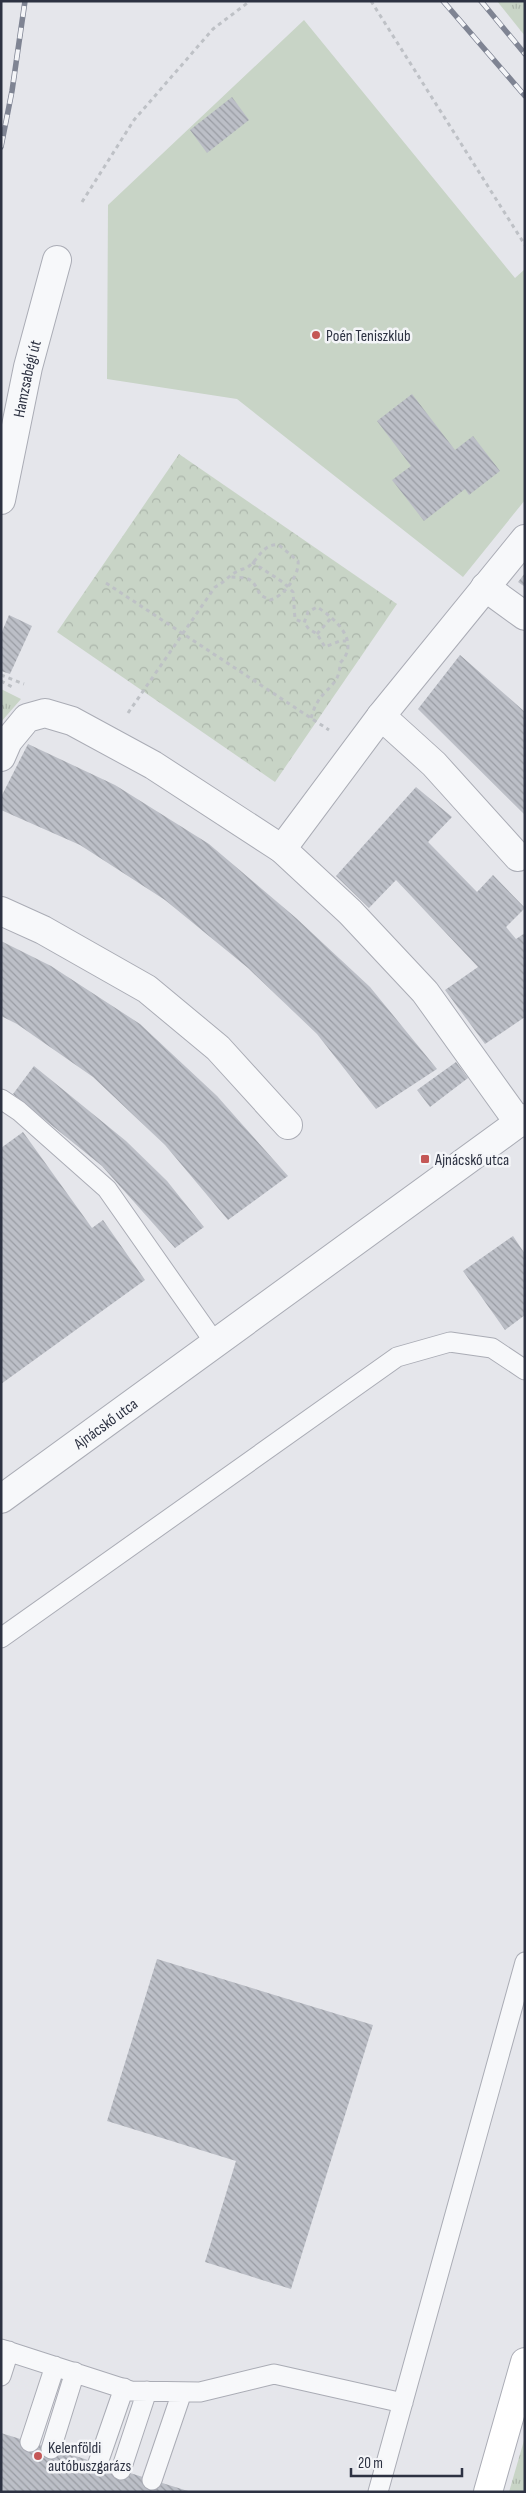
<svg xmlns="http://www.w3.org/2000/svg" width="526" height="2493" viewBox="0 0 526 2493" font-family="'Sofia Sans Condensed',sans-serif">
<style>
.grass{fill:url(#grass-tufts)}
.park{fill:url(#park-crowns)}
.garden{fill:#c8d4c6}
.building{fill:url(#building-back-hatch)}
.lines{fill:none;stroke-linecap:round;stroke-linejoin:round}
.service-casing{stroke:#aaacb5;stroke-width:21}
.minor-casing{stroke:#aaacb5;stroke-width:30}
.tertiary-casing{stroke:#aaacb5;stroke-width:30}
.secondary-casing{stroke:#aaacb5;stroke-width:30}
.path{stroke:#bec1c6;stroke-width:3;stroke-dasharray:4 4;stroke-linecap:butt}
.service{stroke:#f7f8fa;stroke-width:19}
.minor{stroke:#f7f8fa;stroke-width:28}
.tertiary{stroke:#f7f8fa;stroke-width:28}
.secondary{stroke:#fff;stroke-width:28}
.rail-casing{stroke:#7f8493;stroke-width:5.5}
.rail{stroke:#f4f5f8;stroke-width:4;stroke-dasharray:11;stroke-linecap:butt}
.poi-dot{fill:#c45756;stroke:#f4f5f8;stroke-width:2}
.labels{text-anchor:middle;stroke-width:5;stroke-linejoin:round;paint-order:stroke}
.poi-label{font-size:16px;fill:#2d3242;stroke:#f4f5f8;text-anchor:start}
.street-label{font-size:16px;fill:#2d3242;stroke:#f4f5f8}
</style>
<defs>
<pattern id="grass-tufts" width="24" height="20" patternUnits="userSpaceOnUse" patternTransform="scale(1.25)"><rect width="24" height="20" fill="#c8d4c6"/><path d="M3 7l-1-3M5 7V3M7 7l1-3M15 17l-1-3M17 17v-4M19 17l1-3" fill="none" stroke="#acb6ab"/></pattern>
<pattern id="park-crowns" width="20" height="18" patternUnits="userSpaceOnUse" patternTransform="scale(1.25)"><rect width="20" height="18" fill="#c8d4c6"/><path d="M2 6a3 3 0 1 1 6 0M12 15a3 3 0 1 1 6 0" fill="none" stroke="#acb6ab"/></pattern>
<pattern id="building-back-hatch" width="6" height="6" patternUnits="userSpaceOnUse" patternTransform="scale(1.25)"><rect width="6" height="6" fill="#bcbfc7"/><path d="M-1 5l2 2M0 0l6 6M5-1l2 2" fill="none" stroke="#999ca3"/></pattern>
</defs>
<rect width="100%" height="100%" fill="#e5e6eb"/>
<path class="grass" d="M 497,1 L 525,1 L 525,36 Z
M 1,689 L 21,699 L 1,722 Z
M 525,2437 L 525,2489 L 522,2492 L 509,2492 Z"/>
<path class="park" d="M 179,454 L 397,604 L 275,782 L 57,632 Z"/>
<path class="garden" d="M 304,20 L 515,278 L 525,269 L 525,500 L 463,577 L 237,399 L 107,379 L 108,205 Z"/>
<path class="building" d="M 232,97 L 249,120 L 207,153 L 190,130 Z
M 412,394 L 455,450 L 473,436 L 500,471 L 469,495 L 465,489 L 424,521 L 392,480 L 411,466 L 377,421 Z
M 525,573 L 525,587 L 518,582 Z
M 9,615 L 32,626 L 10,674 L 1,671 L 1,634 Z
M 460,655 L 525,712 L 525,815 L 418,709 Z
M 28,744 L 115,785 L 209,844 L 296,918 L 370,987 L 437,1069 L 376,1109 L 317,1034 L 248,968 L 165,900 L 80,845 L 1,810 L 1,797 Z
M 416,787 L 452,817 L 428,842 L 477,892 L 493,875 L 525,908 L 506,927 L 516,939 L 525,933 L 525,1017 L 485,1044 L 445,990 L 478,967 L 396,880 L 369,908 L 336,876 Z
M 1,941 L 51,966 L 140,1024 L 217,1096 L 288,1176 L 228,1220 L 165,1145 L 93,1077 L 17,1024 L 1,1016 Z
M 456,1062 L 468,1078 L 430,1107 L 417,1090 Z
M 34,1066 L 126,1141 L 167,1181 L 204,1227 L 175,1248 L 102,1166 L 13,1094 Z
M 23,1132 L 92,1228 L 103,1220 L 145,1280 L 1,1384 L 1,1148 Z
M 513,1236 L 525,1254 L 525,1315 L 505,1330 L 463,1271 Z
M 157,1959 L 373,2025 L 291,2289 L 205,2262 L 236,2161 L 107,2121 Z
M 1,2433 L 188,2491 L 188,2492 L 1,2492 Z"/>
<g class="lines">
<g class="service-casing">
<path id="service" d="M 1,1099 L 19,1111 L 107,1189 L 215,1343
M 1,1638 L 397,1357 L 450,1342 L 492,1348 L 525,1370
M 1,2349 L 131,2391 L 200,2392 L 274,2374 L 403,2403
M 1,2376 L 9,2351
M 30,2442 L 55,2366
M 51,2449 L 75,2372
M 98,2463 L 124,2388
M 121,2470 L 147,2391
M 152,2480 L 182,2392
M 378,2492 L 525,1962"/>
</g>
<g class="minor-casing">
<g id="minor">
<path id="s1" d="M 1,500 L 28,367 L 57,260"/>
<path d="M 485,587 L 525,616"/>
<path d="M 381,716 L 434,764 L 518,857"/>
<path d="M 1,757 L 8,741 L 27,718 L 45,713 L 72,721 L 153,765 L 282,849 L 350,912 L 425,992 L 519,1123"/>
<path d="M 282,849 L 381,716 L 525,539"/>
<path d="M 1,911 L 43,930 L 147,989 L 218,1048 L 288,1125"/>
</g>
</g>
<g class="tertiary-casing">
<g id="tertiary">
<path id="s2" d="M 1,1499 L 525,1118"/>
</g>
</g>
<g class="secondary-casing">
<path id="secondary" d="M 488,2492 L 525,2362"/>
</g>
<path class="path" d="M 371,1 L 525,245
M 82,202 L 134,120 L 213,29 L 250,1
M 252,562 L 284,583 L 293,592 L 295,619 L 304,623
M 106,583 L 329,730
M 317,634 L 331,618
M 1,675 L 24,684
M 1,681 L 14,688
M 128,713 L 215,587 C 224,583 229,575 238,571 C 241,569 245,569 248,567 C 259,559 263,543 279,545 L 298,561 C 300,575 283,597 270,600 L 260,595 C 252,576 248,578 229,577
M 311,718 C 313,713 314,707 317,703 C 326,687 340,685 340,663 C 361,642 336,619 317,607 L 308,612 L 304,623 L 309,629 L 317,634 L 325,647 L 340,641 L 346,641"/>
<use href="#service" class="service"/>
<use href="#minor" class="minor"/>
<use href="#tertiary" class="tertiary"/>
<use href="#secondary" class="secondary"/>
<g class="rail-casing">
<path id="rail" d="M 443,1 L 525,96
M 481,1 L 525,54
M 1,147 L 12,91 L 25,1"/>
</g>
<use href="#rail" class="rail"/>
</g>
<g class="poi-dot">
<circle cx="316" cy="335" r="5"/>
<rect x="420" y="1154" width="10" height="10" rx="2.5"/>
<circle cx="38" cy="2456" r="5"/>
</g>
<g class="labels">
<g class="poi-label">
<text x="326" y="341">Poén Teniszklub</text>
<text x="435" y="1165">Ajnácskő utca</text>
<text x="48" y="2453">Kelenföldi<tspan x="48" dy="18">autóbuszgarázs</tspan></text>
</g>
<g class="street-label">
<text dy="6" stroke="none"><textPath href="#s1" startOffset="124">Hamzsabégi út</textPath></text>
<text dy="6" stroke="none"><textPath href="#s2" startOffset="129">Ajnácskő utca</textPath></text>
</g>
</g>
<rect width="526" height="2493" fill="none" stroke="#2d3242" stroke-width="5"/>
<path d="M351 2468v8h111v-8" fill="none" stroke="#2d3242" stroke-width="2.5"/>
<text x="358" y="2468" font-size="15" fill="#2d3242" stroke="#f4f5f8" stroke-width="4" paint-order="stroke">20 m</text>
</svg>
